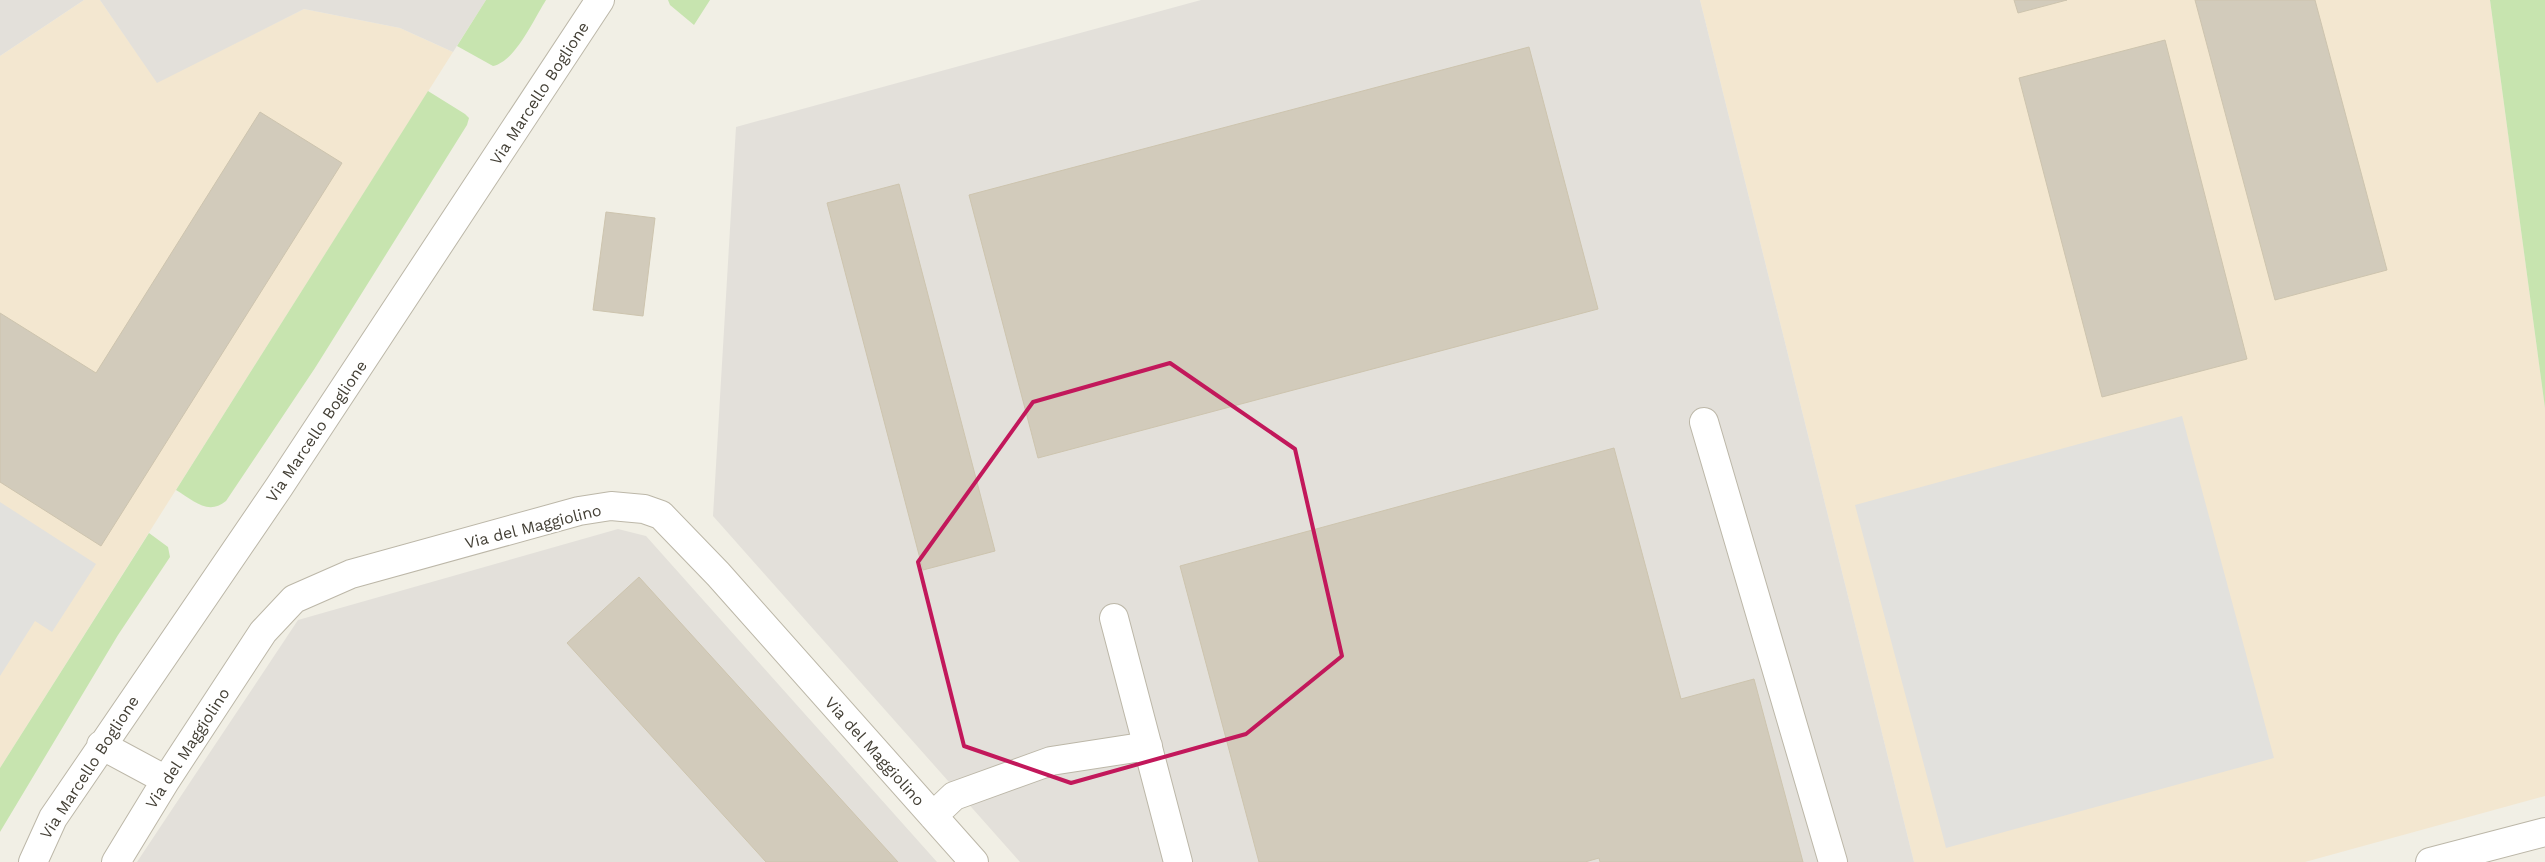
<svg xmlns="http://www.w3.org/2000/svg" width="2545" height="862" viewBox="0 0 2545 862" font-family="'Work Sans',sans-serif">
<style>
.commercial{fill:#f3e7d0}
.industrial{fill:#e3e0da}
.green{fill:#c7e4af}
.parking{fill:#e2e1dd}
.building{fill:#d2cbbb;stroke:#cdc4ae}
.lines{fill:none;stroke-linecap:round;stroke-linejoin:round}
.minor-casing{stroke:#bcb7a8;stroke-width:30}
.minor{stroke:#fff;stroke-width:28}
.marked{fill:none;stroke:#c2185b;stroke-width:4;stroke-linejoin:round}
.labels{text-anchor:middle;stroke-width:4;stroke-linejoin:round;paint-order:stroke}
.street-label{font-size:16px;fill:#433f35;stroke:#fff}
</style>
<rect width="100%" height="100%" fill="#f1efe5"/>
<path class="commercial" d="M 84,0 L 100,0 L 157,82 L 304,9 L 400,28 L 453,52 L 0,768 L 0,56 Z
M 1700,0 L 2490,0 L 2545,408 L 2545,796 L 2305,862 L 1914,862 Z"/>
<path class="industrial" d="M 0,0 L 84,0 L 0,56 Z
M 100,0 L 486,0 L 453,52 L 400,28 L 304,9 L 157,83 Z
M 1201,0 L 1700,0 L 1914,862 L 1020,862 L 713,516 L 736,127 Z
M 618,529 L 646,536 L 937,862 L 137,862 L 298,620 Z"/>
<path class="green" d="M 486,0 L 546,0 C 534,19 515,62 493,66 L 457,46 Z
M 668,0 L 710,0 L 694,25 L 670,5 Z
M 2490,0 L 2545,0 L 2545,408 Z
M 428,91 L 465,114 L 469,118 L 467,125 L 315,368 L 226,501 C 208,516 193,500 176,490 Z
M 149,533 L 168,547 L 170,557 L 118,635 L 0,832 L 0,768 Z"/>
<path class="parking" d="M 2182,416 L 2274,758 L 1946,848 L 1855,505 Z
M 0,502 L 96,564 L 52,632 L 35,621 L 0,676 Z"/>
<path class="building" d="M 2014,0 L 2067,0 L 2018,13 Z
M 2195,0 L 2315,0 L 2387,270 L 2275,300 Z
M 2165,40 L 2247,359 L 2102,397 L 2019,78 Z
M 1529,47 L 1598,309 L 1038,458 L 969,195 Z
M 260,112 L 342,163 L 101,546 L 0,482 L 0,313 L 96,373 Z
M 899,184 L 995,551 L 923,570 L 827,203 Z
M 606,212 L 655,218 L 643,316 L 593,310 Z
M 1614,448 L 1681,699 L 1754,679 L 1803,862 L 1600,862 L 1599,858 L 1585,862 L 1259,862 L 1180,566 Z
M 639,577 L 898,862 L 766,862 L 567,643 Z"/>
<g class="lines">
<g class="minor-casing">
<path id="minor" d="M 1704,422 L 1833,862
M 1114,618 L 1178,862
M 101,745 L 166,780
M 933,816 L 954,796 L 1051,761 L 1148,746
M 33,862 L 53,818 L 279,487 L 600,0
M 116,862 L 166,780 L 263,632 L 294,599 L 351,574 L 579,511 L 611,506 L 644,509 L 661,515 L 718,574 L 974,862
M 2430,862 L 2545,832"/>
</g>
<use href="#minor" class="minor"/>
</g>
<path class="marked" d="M 1170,363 L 1295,449 L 1342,656 L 1246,734 L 1071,783 L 964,746 L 918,562 L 1033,402 Z"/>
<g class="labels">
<g class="street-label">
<text transform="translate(539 93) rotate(-57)" y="6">Via Marcello Boglione</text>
<text transform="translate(316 431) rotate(-56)" y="6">Via Marcello Boglione</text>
<text transform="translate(533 526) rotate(-14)" y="6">Via del Maggiolino</text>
<text transform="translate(187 748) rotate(-57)" y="6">Via del Maggiolino</text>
<text transform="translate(875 751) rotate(48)" y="6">Via del Maggiolino</text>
<text transform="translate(89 767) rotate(-57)" y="6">Via Marcello Boglione</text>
</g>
</g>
</svg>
